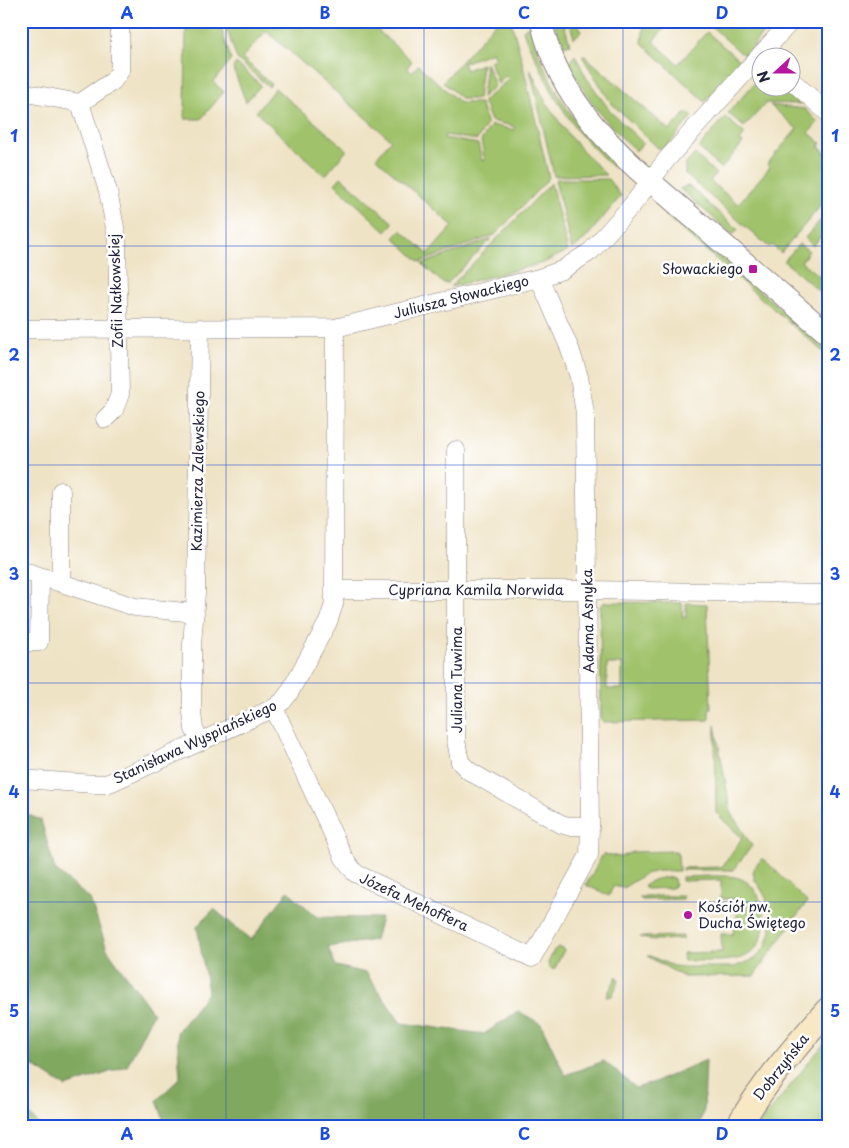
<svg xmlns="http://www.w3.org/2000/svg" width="849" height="1148" viewBox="0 0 849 1148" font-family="'Playpen Sans',sans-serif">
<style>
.green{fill:#a0c26b;stroke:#617253;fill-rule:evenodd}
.forest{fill:#80a85f;stroke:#51654d}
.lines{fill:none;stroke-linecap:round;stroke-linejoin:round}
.minor-casing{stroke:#888280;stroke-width:19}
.tertiary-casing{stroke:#888280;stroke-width:23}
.secondary-casing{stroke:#888280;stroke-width:27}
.minor{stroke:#fff;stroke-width:18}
.tertiary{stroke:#fff;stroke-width:21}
.secondary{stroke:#f8e8c3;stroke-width:25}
.grid{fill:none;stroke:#1d4ed8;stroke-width:1;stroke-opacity:0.55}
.poi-dot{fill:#b5179e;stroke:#fff;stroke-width:2}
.labels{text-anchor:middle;stroke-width:5;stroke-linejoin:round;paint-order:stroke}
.poi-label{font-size:14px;fill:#22223b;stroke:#fff;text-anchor:end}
.street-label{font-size:14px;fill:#22223b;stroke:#fff}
.neatline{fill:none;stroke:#1d4ed8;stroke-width:2}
.grid-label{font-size:16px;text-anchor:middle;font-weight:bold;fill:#1d4ed8}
</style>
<rect width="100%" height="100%" fill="#fff"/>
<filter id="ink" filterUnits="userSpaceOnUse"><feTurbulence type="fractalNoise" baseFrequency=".02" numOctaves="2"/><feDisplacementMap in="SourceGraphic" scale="10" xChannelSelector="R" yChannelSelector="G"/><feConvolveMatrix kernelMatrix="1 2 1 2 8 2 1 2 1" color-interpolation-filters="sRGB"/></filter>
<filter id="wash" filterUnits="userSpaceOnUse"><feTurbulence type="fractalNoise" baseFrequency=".0096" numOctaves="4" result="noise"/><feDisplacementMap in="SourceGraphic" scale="20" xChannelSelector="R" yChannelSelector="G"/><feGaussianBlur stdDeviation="1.12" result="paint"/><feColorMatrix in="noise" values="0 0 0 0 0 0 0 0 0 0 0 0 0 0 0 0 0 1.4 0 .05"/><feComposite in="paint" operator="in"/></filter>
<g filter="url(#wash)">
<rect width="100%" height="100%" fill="#efe3c5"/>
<path class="green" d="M 186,21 L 219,21 L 231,60 L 213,82 L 224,92 L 201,119 L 185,119 Z
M 224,21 L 354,21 L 359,25 L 363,21 L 367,21 L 412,61 L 407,68 L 412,72 L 418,65 L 460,103 L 480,103 L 487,124 L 477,140 L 445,135 L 444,138 L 478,144 L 482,161 L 485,160 L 481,141 L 491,125 L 515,130 L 513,126 L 491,121 L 483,101 L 509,79 L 506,76 L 498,84 L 490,61 L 495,59 L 492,52 L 463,63 L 466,70 L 482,64 L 478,99 L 462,99 L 443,82 L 497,21 L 511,21 L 521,57 L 549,178 L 495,235 L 420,262 L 394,238 L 401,230 L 428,254 L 453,226 L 376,158 L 391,140 L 266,31 L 242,58 L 271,84 L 269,87 L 237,59 Z
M 554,21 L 563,21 L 570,44 L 563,46 L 560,45 Z
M 569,21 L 578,21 L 581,32 L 574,38 Z
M 644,21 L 671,21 L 653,41 L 678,64 L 707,32 L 740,61 L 705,102 L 642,43 Z
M 712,21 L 772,21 L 747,54 L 742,54 L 709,24 Z
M 529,25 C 547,83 573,127 619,168 L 612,167 L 578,132 L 555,97 L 526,39 L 523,30 Z
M 575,55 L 586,77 L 611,112 L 643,143 L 636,151 C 608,125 585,98 569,63 Z
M 582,56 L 585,56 L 669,130 L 685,114 L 689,113 L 693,116 L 668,145 L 659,149 L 611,103 Z
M 236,63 L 261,85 L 246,102 L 233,68 Z
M 486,63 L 495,86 L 482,97 Z
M 530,69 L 545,101 L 570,137 L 606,175 L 554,176 Z
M 761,77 L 762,88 L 780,88 L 800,104 L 766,103 L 744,127 L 728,113 L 759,78 Z
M 275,88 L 347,150 L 325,176 L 256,112 Z
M 770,105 L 805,109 L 818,122 L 809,133 L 821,143 L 819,147 L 828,155 L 828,197 L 781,253 L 772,245 L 769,247 L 685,174 L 685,165 L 695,154 L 716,174 L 710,181 L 738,204 L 770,167 L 767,164 L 797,129 Z
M 725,117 L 745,134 L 740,140 L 743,143 L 721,169 L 699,148 Z
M 341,177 L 393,223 L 386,232 L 335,184 Z
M 557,179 L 608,179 L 621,196 L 586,238 L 572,250 L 555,180 Z
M 551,183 L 568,251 L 543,263 L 450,287 Z
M 686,186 L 690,187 L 738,230 L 733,235 L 680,189 Z
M 664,208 L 828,350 L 828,356 L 666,216 Z
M 828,211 L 828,228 L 813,246 L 805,238 Z
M 491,239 L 448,283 L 443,283 L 422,264 Z
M 799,244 L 809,251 L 801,262 L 828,283 L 828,299 L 784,261 Z
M 605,602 L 682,603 L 683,618 L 686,617 L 686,603 L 707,604 L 711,709 L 709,710 L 709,720 L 603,722 L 601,720 L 600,606 ZM 607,664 L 622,664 L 622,689 L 607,689 Z
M 715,725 L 731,813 L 752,846 L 733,870 L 682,870 L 682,868 L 722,867 L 742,838 L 716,813 Z
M 676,851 L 678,855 L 679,871 L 657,871 L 645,874 L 623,888 L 613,886 L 609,896 L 586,885 L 603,854 L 620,857 L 633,852 Z
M 763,858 L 807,902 L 754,976 L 684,977 L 647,956 L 650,956 L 673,966 L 684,967 L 734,967 L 755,959 L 766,946 L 771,931 L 769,905 L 763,892 L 755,880 L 753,872 L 756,865 Z
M 672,877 L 674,879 L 675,885 L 672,888 L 646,889 L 644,887 C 650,878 662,878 672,877 Z
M 682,877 C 697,877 727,874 739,878 C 768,888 773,940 748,955 C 732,964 702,960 684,961 L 683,953 L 722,952 L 721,934 L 733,934 L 735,921 L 737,921 L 737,912 L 735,912 L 735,906 L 733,906 L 733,899 L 721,899 L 721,880 L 682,881 Z
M 645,896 L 683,896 L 683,899 L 643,900 L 639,898 Z
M 683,936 L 683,939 C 673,939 648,942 640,937 Z
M 559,947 L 564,950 L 554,970 L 549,967 L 548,963 L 554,950 Z
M 617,976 L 619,981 L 612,996 L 606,997 Z
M 828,1040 L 828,1127 L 756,1127 C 781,1100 802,1068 828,1040 Z"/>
<path class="forest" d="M 21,812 L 41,820 L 55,870 L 90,899 L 107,949 L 153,1013 L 127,1066 L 66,1087 L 21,1058 Z
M 288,891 L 317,917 L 381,918 L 375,940 L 328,947 L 336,966 L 366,973 L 401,1023 L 484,1034 L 518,1011 L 541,1024 L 565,1075 L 604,1061 L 636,1088 L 655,1082 L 706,1060 L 704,1110 L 698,1127 L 166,1127 L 157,1100 L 180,1078 L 177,1032 L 208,992 L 197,926 L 214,909 L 251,940 Z
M 21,1106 L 42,1127 L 21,1127 Z"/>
</g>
<g filter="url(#ink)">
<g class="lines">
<g class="minor-casing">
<path id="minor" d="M 792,81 L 828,113
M 21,92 L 80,103 L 108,191 L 117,238 L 120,394 L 114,410 L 105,419
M 80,103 L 113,81 L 120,71 L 120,21
M 21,329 L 335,328 L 539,278 L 562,270 L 591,251 L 633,204 L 667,159 L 791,21
M 456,450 L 456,740 L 460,762 L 469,771 L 561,824 L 568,826 L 590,826
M 21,570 L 135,607 L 195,613
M 61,583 L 61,491
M 334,590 L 587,590 L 828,594
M 28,642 L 39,642 L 40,576
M 274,708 L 344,858 L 355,873 L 532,958 L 589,855 L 590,826 L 585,413 L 579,377 L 570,349 L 539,278
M 200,741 L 194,729 L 192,713 L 192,645 L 196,593 L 200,328
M 21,779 L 95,784 L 106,784 L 114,781 L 274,708 L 283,701 L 289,693 L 328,622 L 334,604 L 335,328"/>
</g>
<g class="tertiary-casing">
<path id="tertiary" d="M 541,21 C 562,114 631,164 699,223 C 742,260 785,297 828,334"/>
</g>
<g class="secondary-casing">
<path id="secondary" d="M 738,1127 C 763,1084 795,1047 828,1010"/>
</g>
<use href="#minor" class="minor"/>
<use href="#tertiary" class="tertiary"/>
<use href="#secondary" class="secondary"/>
</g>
</g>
<path class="grid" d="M 226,21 L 226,1127M 424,21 L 424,1127M 623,21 L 623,1127M 21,246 L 828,246M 21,465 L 828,465M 21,683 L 828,683M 21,902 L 828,902"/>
<g class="poi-dot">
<rect x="748" y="264" width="10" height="10" rx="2.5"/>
<circle cx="688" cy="915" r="5"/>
</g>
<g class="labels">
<g class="poi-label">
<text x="743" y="274">Słowackiego</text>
<text x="698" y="912" text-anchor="start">Kościół pw.<tspan x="698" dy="16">Ducha Świętego</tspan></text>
</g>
<g class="street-label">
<text transform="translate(116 291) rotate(-92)" y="5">Zofii Nałkowskiej</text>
<text transform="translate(461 297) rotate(-14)" y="5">Juliusza Słowackiego</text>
<text transform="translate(198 471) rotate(-89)" y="5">Kazimierza Zalewskiego</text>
<text x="476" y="595">Cypriana Kamila Norwida</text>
<text transform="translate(588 621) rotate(-91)" y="5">Adama Asnyka</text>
<text transform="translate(457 680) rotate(-90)" y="5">Juliana Tuwima</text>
<text transform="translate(195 742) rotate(-25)" y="5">Stanisława Wyspiańskiego</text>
<text transform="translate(414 902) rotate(25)" y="5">Józefa Mehoffera</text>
<text transform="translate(781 1067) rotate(-52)" y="5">Dobrzyńska</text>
</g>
</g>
<rect width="849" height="1148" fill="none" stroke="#fff" stroke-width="55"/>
<g transform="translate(776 72) rotate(249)"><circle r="24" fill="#ffffff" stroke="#a7a7b1"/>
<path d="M0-4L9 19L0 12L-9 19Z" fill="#b5179e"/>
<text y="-8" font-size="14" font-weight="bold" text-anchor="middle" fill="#22223b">N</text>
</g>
<rect x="28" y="28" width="794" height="1092" class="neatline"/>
<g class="grid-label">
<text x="127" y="19">A</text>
<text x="325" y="19">B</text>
<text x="524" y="19">C</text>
<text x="722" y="19">D</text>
<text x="14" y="142">1</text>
<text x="835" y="142">1</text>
<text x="14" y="361">2</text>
<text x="835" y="361">2</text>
<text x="14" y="580">3</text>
<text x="835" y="580">3</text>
<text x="14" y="798">4</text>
<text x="835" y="798">4</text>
<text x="14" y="1017">5</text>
<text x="835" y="1017">5</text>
<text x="127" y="1140">A</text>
<text x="325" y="1140">B</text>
<text x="524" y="1140">C</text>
<text x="722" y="1140">D</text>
</g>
</svg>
